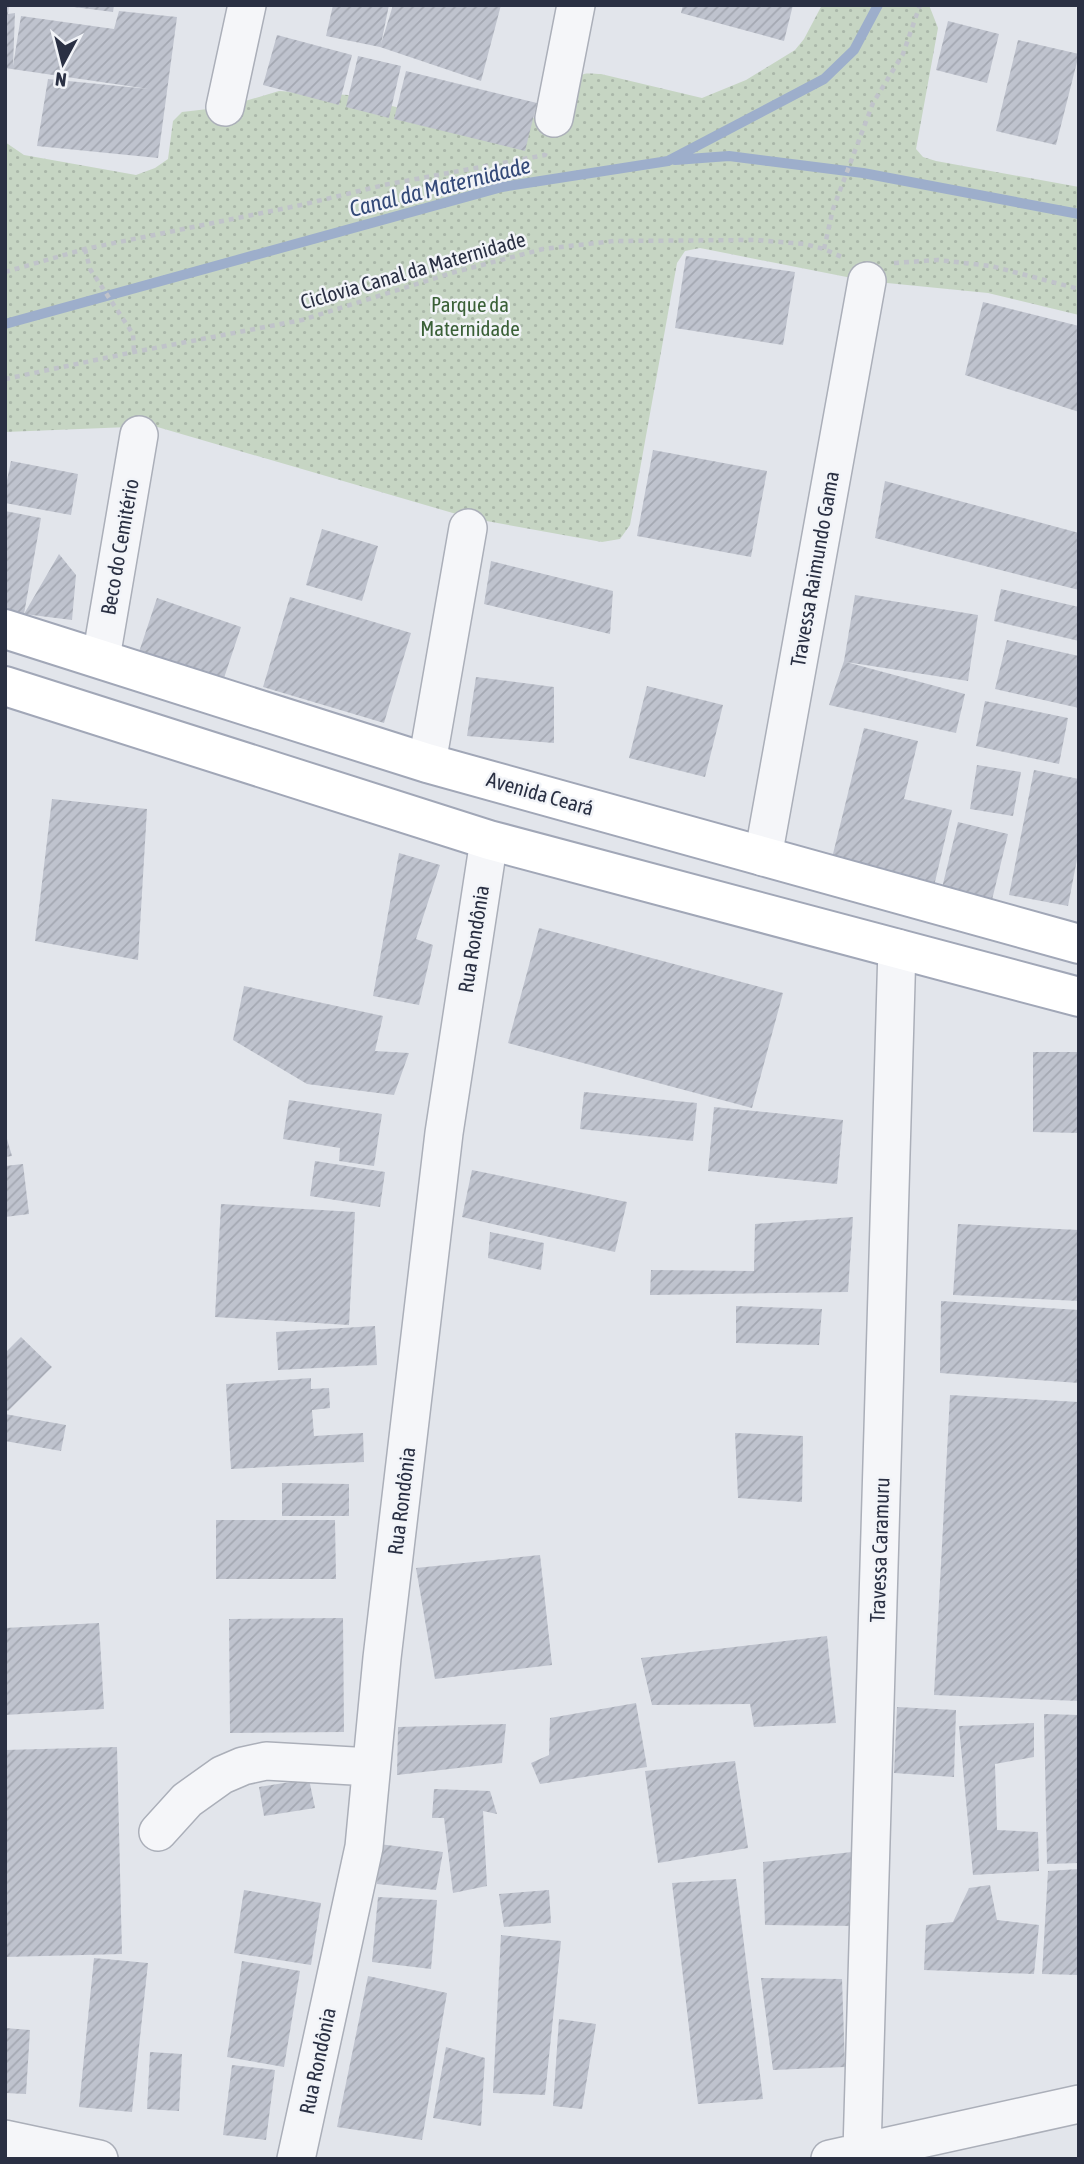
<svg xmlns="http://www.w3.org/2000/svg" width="1084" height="2164" viewBox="0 0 1084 2164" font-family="'Asap Condensed',sans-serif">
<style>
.park{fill:url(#park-dots)}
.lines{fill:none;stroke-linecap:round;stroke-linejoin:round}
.stream{stroke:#9daecb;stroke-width:10}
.building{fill:url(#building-hatch)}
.minor-casing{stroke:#abafb9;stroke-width:40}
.major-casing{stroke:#a1a7b7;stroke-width:42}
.path{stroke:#c0c3ca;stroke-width:4.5;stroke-dasharray:5 5;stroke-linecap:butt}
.minor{stroke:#f5f6f9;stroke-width:37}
.major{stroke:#fff;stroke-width:38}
.labels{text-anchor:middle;stroke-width:5;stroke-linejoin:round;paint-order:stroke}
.street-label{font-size:21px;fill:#2a3043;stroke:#f2f4f8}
.park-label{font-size:21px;fill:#3a6037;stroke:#f2f4f8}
.water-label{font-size:23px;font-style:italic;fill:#334978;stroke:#f2f4f8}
</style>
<defs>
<pattern id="park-dots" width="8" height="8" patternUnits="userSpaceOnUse" patternTransform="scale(1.75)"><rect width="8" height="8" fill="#c6d5c3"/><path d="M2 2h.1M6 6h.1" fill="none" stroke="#aab7a9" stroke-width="1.8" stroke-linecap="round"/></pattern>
<pattern id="building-hatch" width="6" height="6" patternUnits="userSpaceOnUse" patternTransform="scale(1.75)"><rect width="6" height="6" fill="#bfc3ce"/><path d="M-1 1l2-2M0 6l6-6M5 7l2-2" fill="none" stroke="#a4a8b2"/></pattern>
</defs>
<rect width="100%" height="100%" fill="#e2e5eb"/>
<path class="park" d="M 822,5 L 929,5 L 938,28 L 916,149 L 923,157 L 936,161 L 1079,187 L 1079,315 L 988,293 L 867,281 L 700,248 L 685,251 L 677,263 L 630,525 L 620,539 L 602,542 L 470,518 L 154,426 L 5,432 L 5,142 L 24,155 L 136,175 L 155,168 L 168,159 L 173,121 L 182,112 L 225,107 L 279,91 L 348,95 L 424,114 L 528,120 C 554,113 562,83 584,74 C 588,73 596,74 601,74 L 702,98 L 746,80 L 795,50 L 804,39 Z"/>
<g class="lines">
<path class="stream" d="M 675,160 L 729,156 L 863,173 L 1079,214
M 5,324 L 502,187 L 668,161 L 824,79 L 854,50 L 878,5"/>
</g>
<path class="building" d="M 5,5 L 9,5 L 8,14 L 15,13 L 13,66 L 21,16 L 114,29 L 119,11 L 177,17 L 158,158 L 37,146 L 48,79 L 149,89 L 5,68 Z
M 74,5 L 114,5 L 113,12 L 74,7 Z
M 333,5 L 389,5 L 381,44 L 393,5 L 501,5 L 481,81 L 380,47 L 326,36 Z
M 683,5 L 793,5 L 784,41 L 681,13 Z
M 948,21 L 999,34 L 987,83 L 936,70 Z
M 277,35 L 352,55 L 339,105 L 263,85 Z
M 1018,40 L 1079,54 L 1056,145 L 996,131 Z
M 358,56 L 401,66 L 389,118 L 346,107 Z
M 406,71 L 537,103 L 525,151 L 394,119 Z
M 686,256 L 795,272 L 783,345 L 675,328 Z
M 983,302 L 1079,326 L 1079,412 L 965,375 Z
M 653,450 L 767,471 L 751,557 L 637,536 Z
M 11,461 L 78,474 L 71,515 L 5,503 L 5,490 Z
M 885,481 L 1079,533 L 1079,590 L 875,538 Z
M 5,511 L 41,518 L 24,614 L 59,554 L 76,575 L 72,620 L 24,614 L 5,611 Z
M 322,529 L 378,546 L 362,601 L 306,585 Z
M 491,561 L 613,591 L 610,634 L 484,604 Z
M 1001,589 L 1079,607 L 1079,641 L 994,621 Z
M 855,595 L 978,615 L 968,681 L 846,662 L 965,694 L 956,733 L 829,705 L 844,661 Z
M 290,597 L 411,633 L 384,723 L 263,687 Z
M 157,598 L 241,627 L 223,681 L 139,652 Z
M 1007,640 L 1079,656 L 1079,708 L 995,689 Z
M 476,677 L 554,687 L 554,743 L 467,736 Z
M 647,686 L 723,705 L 705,777 L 629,758 Z
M 985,701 L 1068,718 L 1059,764 L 976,746 Z
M 864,728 L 918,741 L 904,799 L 952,810 L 934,886 L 831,862 Z
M 977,765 L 1021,772 L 1013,816 L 970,809 Z
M 1034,770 L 1079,779 L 1079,849 L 1068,906 L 1009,895 Z
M 52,799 L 147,809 L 138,960 L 35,941 Z
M 958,822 L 1008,834 L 991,904 L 941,892 Z
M 399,853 L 440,865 L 416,939 L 433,945 L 419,1005 L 373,996 Z
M 539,928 L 783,993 L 752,1108 L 508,1043 Z
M 244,986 L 383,1016 L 375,1051 L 409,1053 L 394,1095 L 307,1084 L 233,1040 Z
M 1033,1052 L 1079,1052 L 1079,1133 L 1033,1132 Z
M 584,1092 L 697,1103 L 693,1141 L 580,1129 Z
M 289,1100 L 382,1114 L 374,1166 L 339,1161 L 340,1148 L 283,1139 Z
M 714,1107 L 843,1120 L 837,1184 L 708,1171 Z
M 5,1132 L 12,1156 L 5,1157 Z
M 315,1161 L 385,1172 L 380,1207 L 310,1196 Z
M 23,1164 L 29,1214 L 5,1217 L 5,1166 Z
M 472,1170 L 627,1202 L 615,1252 L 462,1217 Z
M 221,1204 L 355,1212 L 349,1325 L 215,1317 Z
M 853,1217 L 848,1292 L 650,1295 L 651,1270 L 754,1271 L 755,1224 Z
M 958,1224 L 1079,1230 L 1079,1301 L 953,1295 Z
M 490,1232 L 544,1243 L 541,1270 L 488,1258 Z
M 941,1301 L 1079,1310 L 1079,1383 L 940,1373 Z
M 736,1306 L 822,1309 L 819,1345 L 736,1343 Z
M 375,1326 L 377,1365 L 278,1370 L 276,1332 Z
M 21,1337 L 52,1367 L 8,1411 L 5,1408 L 5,1353 Z
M 311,1378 L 311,1389 L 329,1388 L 330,1408 L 312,1410 L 314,1436 L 363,1433 L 364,1462 L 231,1469 L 226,1384 Z
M 950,1395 L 1079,1402 L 1079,1701 L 934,1695 Z
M 5,1414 L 66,1425 L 61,1451 L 5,1441 Z
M 735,1433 L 803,1436 L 802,1502 L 738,1498 Z
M 282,1483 L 349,1484 L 349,1516 L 282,1516 Z
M 216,1520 L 335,1520 L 336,1579 L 216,1579 Z
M 540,1555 L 552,1665 L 435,1679 L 416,1568 Z
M 343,1618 L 344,1732 L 230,1733 L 229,1619 Z
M 99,1623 L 104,1709 L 5,1715 L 5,1628 Z
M 827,1636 L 836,1723 L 754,1727 L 750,1704 L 652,1705 L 641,1658 Z
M 636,1703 L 647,1767 L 540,1784 L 531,1763 L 549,1755 L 550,1718 Z
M 897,1707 L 956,1710 L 954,1777 L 894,1773 Z
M 1044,1714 L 1079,1715 L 1079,1863 L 1047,1864 Z
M 1034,1723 L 1034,1757 L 995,1764 L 997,1830 L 1038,1832 L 1039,1871 L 973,1875 L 959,1726 Z
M 506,1724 L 502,1763 L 397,1775 L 398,1727 Z
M 117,1747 L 122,1954 L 5,1957 L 5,1750 Z
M 735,1761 L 748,1848 L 658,1863 L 645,1771 Z
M 309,1779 L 315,1808 L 264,1816 L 259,1787 Z
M 434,1789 L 490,1791 L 497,1814 L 483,1811 L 487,1886 L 453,1893 L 444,1818 L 432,1818 Z
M 379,1844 L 443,1852 L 436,1890 L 377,1884 Z
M 852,1852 L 855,1926 L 765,1925 L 763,1862 Z
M 1079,1869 L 1079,1975 L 1042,1974 L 1048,1871 Z
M 736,1879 L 763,2099 L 698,2104 L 672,1883 Z
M 990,1885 L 997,1920 L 1039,1925 L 1034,1974 L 924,1970 L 926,1925 L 953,1922 L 969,1888 Z
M 244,1890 L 321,1903 L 311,1965 L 234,1953 Z
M 549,1890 L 551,1923 L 504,1927 L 499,1894 Z
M 378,1897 L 437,1900 L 431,1969 L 372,1962 Z
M 501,1935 L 561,1941 L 545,2095 L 493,2093 Z
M 94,1958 L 148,1963 L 132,2112 L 79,2107 Z
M 242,1961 L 300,1971 L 284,2067 L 227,2057 Z
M 368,1976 L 447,1993 L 422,2140 L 337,2127 Z
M 761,1978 L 842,1979 L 845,2067 L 773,2070 Z
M 559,2019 L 596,2024 L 582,2109 L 553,2106 Z
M 5,2028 L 30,2030 L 26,2094 L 5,2093 Z
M 446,2047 L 485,2058 L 481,2126 L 433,2118 Z
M 150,2052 L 182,2054 L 179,2111 L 147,2109 Z
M 232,2065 L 275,2070 L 266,2140 L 223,2135 Z"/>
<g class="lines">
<g class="minor-casing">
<path id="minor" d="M 225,107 L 247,5
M 554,118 L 576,5
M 101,658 L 139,435
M 427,763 L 468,528
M 763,857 L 867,281
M 158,1832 L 187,1800 L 222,1775 L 243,1766 L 266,1761 L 371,1767
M 5,2139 L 99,2159
M 862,2151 L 897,948
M 296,2159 L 364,1847 L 382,1658 L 444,1133 L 489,840
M 830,2159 L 1079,2104"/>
</g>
<g class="major-casing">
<path id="major" d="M 5,629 L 427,763 L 1079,944
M 5,686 L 489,840 L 1079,997"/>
</g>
<path class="path" d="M 85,249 L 90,269 L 133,334 L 134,352
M 824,249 L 833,209 L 873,103 L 903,54 L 920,5
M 894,263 L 938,260 L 991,266 L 1079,289
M 5,272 L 85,249 L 301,205 L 384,185 L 545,155 L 546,152
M 5,379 L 134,352 L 302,320 L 455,272 L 543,249 L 614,241 L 756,240 L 805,244 L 824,249 L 844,258"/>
<use href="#minor" class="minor"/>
<use href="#major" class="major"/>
</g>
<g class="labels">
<g class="street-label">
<text transform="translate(413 271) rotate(-16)" y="7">Ciclovia Canal da Maternidade</text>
<text transform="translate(120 547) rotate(-80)" y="7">Beco do Cemitério</text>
<text transform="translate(815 569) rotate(-80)" y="7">Travessa Raimundo Gama</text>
<text transform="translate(540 794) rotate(16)" y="7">Avenida Ceará</text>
<text transform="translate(474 939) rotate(-81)" y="7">Rua Rondônia</text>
<text transform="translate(402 1501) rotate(-83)" y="7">Rua Rondônia</text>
<text transform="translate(880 1550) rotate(-88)" y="7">Travessa Caramuru</text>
<text transform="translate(318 2061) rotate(-78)" y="7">Rua Rondônia</text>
</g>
<g class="park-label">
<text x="470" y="312">Parque da<tspan x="470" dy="24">Maternidade</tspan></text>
</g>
<g class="water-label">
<text transform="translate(440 187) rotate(-14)" y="8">Canal da Maternidade</text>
</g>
</g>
<rect width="1084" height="2164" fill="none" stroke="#2a3043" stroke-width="14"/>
<g transform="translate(63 63) rotate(187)" stroke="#f2f4f8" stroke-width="5" paint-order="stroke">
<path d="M0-5L12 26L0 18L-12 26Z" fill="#2a3043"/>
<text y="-10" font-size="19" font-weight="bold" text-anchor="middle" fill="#2a3043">N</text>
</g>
</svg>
